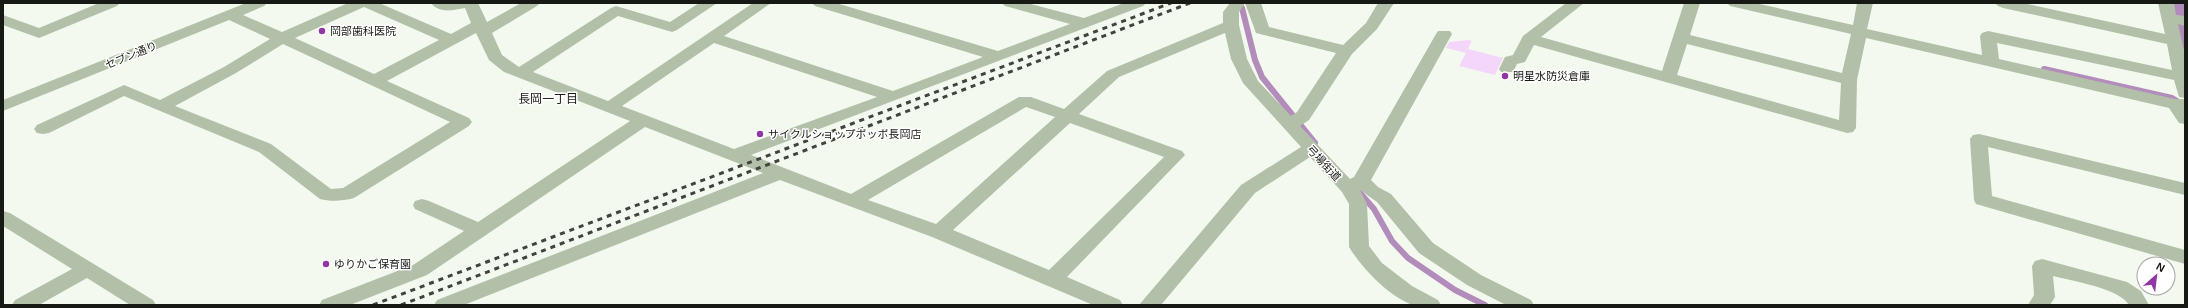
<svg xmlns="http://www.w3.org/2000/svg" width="2188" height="308" viewBox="0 0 2188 308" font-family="Helvetica,'Noto Sans JP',sans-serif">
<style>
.green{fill:#f5d6fb}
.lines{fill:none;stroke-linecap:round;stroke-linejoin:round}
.stream{stroke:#b28cba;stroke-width:6}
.river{fill:#b28cba;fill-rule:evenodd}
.street{fill:#b3c0a9;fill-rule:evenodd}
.rail{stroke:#41433e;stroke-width:3;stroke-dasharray:5 5;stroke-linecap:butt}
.poi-dot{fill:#9037a3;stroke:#fff;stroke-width:1.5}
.labels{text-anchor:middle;stroke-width:3;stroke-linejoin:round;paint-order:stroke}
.poi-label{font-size:11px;fill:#171915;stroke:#fff;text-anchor:start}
.street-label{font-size:11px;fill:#171915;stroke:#fff}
.neighbourhood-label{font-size:12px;fill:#171915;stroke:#fff}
</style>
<rect width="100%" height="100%" fill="#f4f9ef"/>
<path class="green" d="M 1468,40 L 1472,41 L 1468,49 L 1503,58 L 1495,75 L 1459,66 L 1466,53 L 1446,48 L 1449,42 Z"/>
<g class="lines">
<path class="stream" d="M 1239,3 L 1242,8 L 1255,60 L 1262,77 L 1315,143
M 2180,23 L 2185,47
M 2044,69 L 2172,98 L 2185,106
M 1360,193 L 1374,209 L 1392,241 L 1408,258 L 1455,290 L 1485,305"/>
<path class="river" d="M 2160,3 L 2185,3 L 2185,32 L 2180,33 L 2168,30 L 2163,23 Z"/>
<path class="street" d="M 99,3 L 120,3 L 117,6 L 39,38 L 3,25 L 3,15 L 39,28 Z
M 246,3 L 267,3 L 264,6 L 243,15 L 282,32 L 348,3 L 379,3 L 451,34 L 471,23 L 465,8 C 454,10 439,14 431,3 L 478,3 L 487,22 L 521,3 L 540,3 L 537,6 L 492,33 L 502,55 L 519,67 L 611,8 L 616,6 L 670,22 L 699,3 L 717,3 L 677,30 L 672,32 L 618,16 L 533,72 L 608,101 L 753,3 L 771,3 L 724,36 L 893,91 L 983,57 L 815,6 L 812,3 L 836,3 L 998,51 L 1070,24 L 1005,6 L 1002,3 L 1027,3 L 1084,18 L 1124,3 L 1146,3 L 1143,6 L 751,155 L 851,194 L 1019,97 L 1031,97 L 1064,109 L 1107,71 L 1223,23 L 1223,12 L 1230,3 L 1261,3 L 1269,27 L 1343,45 L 1366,23 L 1378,3 L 1394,3 L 1377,29 L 1352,54 L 1309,120 L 1300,126 L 1350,179 L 1354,177 L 1436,34 L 1438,31 L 1450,31 L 1452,34 L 1371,180 L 1378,187 L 1391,194 L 1433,243 L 1481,275 L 1531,300 L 1534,305 L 1506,305 L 1467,285 L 1419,253 L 1377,202 L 1360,190 L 1367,204 L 1369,246 L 1382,263 L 1412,286 L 1438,300 L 1441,305 C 1433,305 1421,307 1413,305 C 1389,297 1362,268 1349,247 L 1349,204 L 1342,192 L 1310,157 L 1255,193 L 1161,305 L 1139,305 L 1241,185 L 1301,147 L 1243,83 L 1231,59 L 1225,33 L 1119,77 L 1079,114 L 1182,151 L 1185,155 L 1067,277 L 1120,300 L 1123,305 L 1093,305 L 932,237 L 780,180 L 464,305 L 434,305 L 437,300 L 763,173 L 645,127 L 427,275 L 350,305 L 319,305 L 322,300 L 413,265 L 464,231 L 415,209 L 413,205 L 415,201 L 422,199 L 429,201 L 478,222 L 630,121 L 504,72 L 489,60 L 476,33 L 387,81 L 469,118 L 472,122 L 469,126 L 354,198 C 343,201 331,202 320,199 L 259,152 L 124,96 L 49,133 L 43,134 L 37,133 L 34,129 L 37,125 L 124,85 L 160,100 L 224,67 L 270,39 L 229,20 L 3,111 L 3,100 ZM 1245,3 L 1256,33 L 1336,53 L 1297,112 L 1291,116 L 1258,81 L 1247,59 L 1239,25 L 1239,12 ZM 364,7 L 439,40 L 374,74 L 295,38 ZM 714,43 L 877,97 L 734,149 L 622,106 ZM 283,44 L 450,122 L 343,188 L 331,189 L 271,144 L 175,106 L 236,73 ZM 1026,107 L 1055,117 L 936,224 L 868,200 ZM 1070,123 L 1164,157 L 1049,270 L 953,230 Z
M 1566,3 L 1584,3 L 1541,37 L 1662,71 L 1684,3 L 1700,3 L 1690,35 L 1842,73 L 1851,34 L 1730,6 L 1727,3 L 1755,3 L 1853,25 L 1857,3 L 1873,3 L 1867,29 L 1982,55 L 1980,36 L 1982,33 L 1988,31 L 2172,70 L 2167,44 L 2003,8 L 1998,6 L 1995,3 L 2023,3 L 2165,34 L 2158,3 L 2174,3 L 2176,15 L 2185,16 L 2185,26 L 2178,24 L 2185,55 L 2185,98 L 2179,97 L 2174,80 L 1997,43 L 1999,59 L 2175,99 L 2185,99 L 2185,124 L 2179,123 L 2169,108 L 1866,38 L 1857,80 L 1856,128 L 1853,132 L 1847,133 L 1534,45 L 1525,62 L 1517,64 L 1513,72 L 1501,72 L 1499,69 L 1505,57 L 1513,55 L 1523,36 ZM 1687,44 L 1841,83 L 1839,120 L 1677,75 Z
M 1979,134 L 2185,183 L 2185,195 L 1988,147 L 1992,196 L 2185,250 L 2185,264 L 1976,204 L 1974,200 L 1970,139 L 1973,135 Z
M 3,211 L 10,213 L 153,300 L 156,305 L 130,305 L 87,278 L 39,305 L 12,305 L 15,300 L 72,269 L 3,226 Z
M 2042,259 L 2127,282 L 2141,291 L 2149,305 L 2129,305 C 2119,288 2072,281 2053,276 L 2055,297 L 2050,305 L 2028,305 L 2034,295 L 2032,266 L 2035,261 Z"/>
<path class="rail" d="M 373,305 L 1171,3
M 401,305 L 1190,3"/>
</g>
<g class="poi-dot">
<circle cx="322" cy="31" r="4"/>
<circle cx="1505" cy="76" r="4"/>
<circle cx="760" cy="134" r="4"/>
<circle cx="326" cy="264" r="4"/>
</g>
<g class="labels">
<g class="poi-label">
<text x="330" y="35">岡部歯科医院</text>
<text x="1513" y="80">明星水防災倉庫</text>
<text x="768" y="138">サイクルショップポッポ長岡店</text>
<text x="334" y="268">ゆりかご保育園</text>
</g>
<g class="street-label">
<text transform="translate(131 55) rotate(-22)" y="4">セブン通り</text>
<text transform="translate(1324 163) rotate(47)" y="4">弓場街道</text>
</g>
<g class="neighbourhood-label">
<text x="548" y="103">長岡一丁目</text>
</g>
</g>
<rect width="2188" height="308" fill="none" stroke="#171915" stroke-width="8"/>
<g transform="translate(2156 276) rotate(28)"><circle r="19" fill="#ffffff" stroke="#a2a3a1"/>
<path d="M0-3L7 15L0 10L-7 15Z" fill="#9037a3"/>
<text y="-6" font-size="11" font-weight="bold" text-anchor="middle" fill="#171915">N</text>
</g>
</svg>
